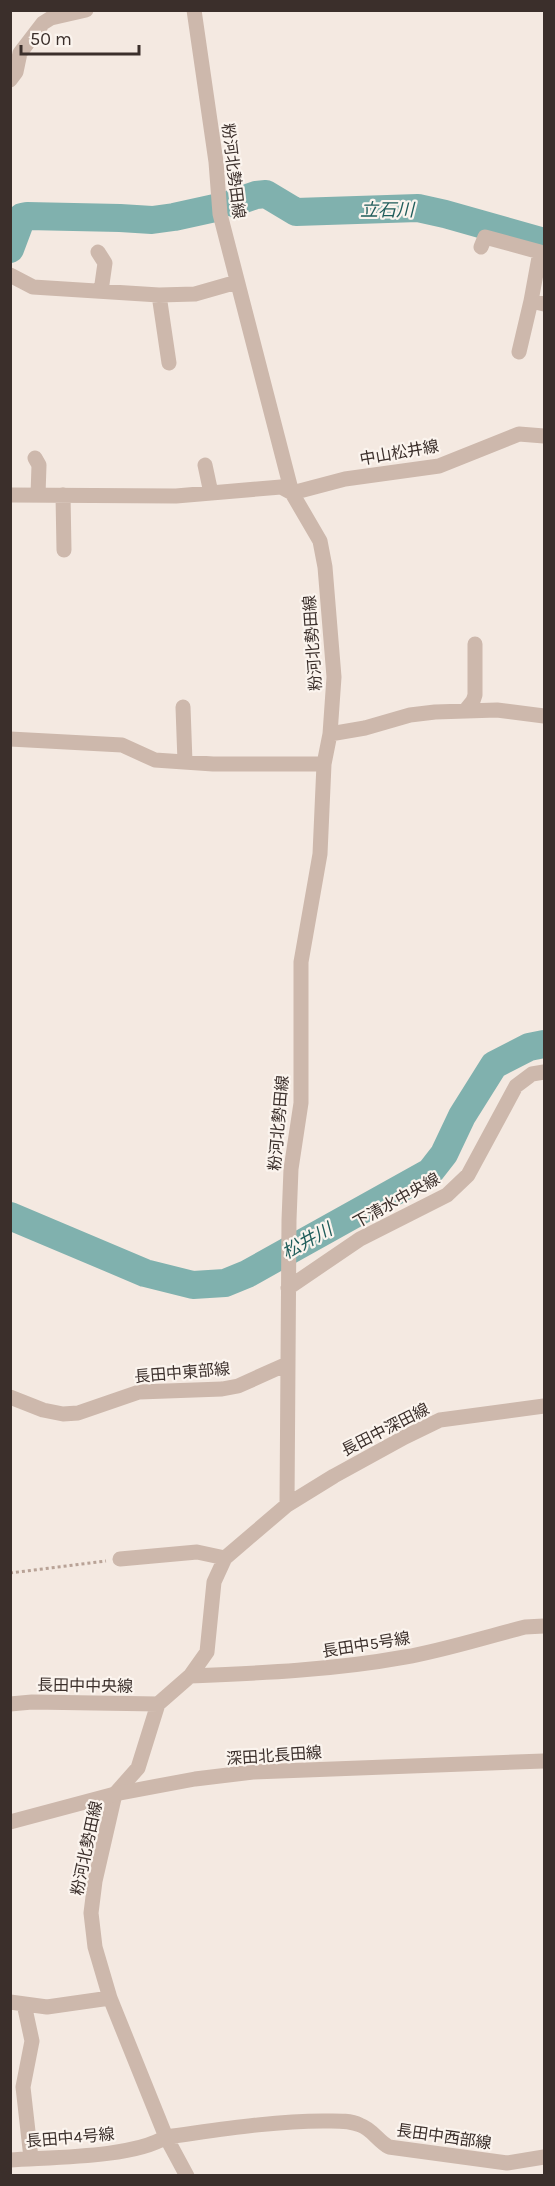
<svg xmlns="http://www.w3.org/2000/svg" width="555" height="2186" viewBox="0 0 555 2186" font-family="Karla,'Noto Sans JP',sans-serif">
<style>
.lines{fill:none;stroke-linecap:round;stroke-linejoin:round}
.river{stroke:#80b1ae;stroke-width:28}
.path{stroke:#b8a296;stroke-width:3;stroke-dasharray:3 3;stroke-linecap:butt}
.minor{stroke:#cdb8ac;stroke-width:15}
.tertiary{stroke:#cdb8ac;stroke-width:15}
.labels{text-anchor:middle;stroke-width:4.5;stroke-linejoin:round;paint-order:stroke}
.street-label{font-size:16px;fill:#3b2f2b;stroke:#fbf4ee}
.water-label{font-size:18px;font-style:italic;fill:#205d5b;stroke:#fbf4ee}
</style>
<rect width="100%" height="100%" fill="#f4e9e1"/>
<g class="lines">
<path class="river" d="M 233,203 L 256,195 L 266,194 L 296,212 L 418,208 L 445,214 L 544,242
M 10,249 L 22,217 L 27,216 L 120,218 L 152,220 L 174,217 L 215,208
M 10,1216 L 145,1273 L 193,1285 L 225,1283 L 247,1274 L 430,1172 L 444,1154 L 462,1116 L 494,1065 L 529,1047 L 544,1044"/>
<path class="path" d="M 10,1573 L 106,1561"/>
<path class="minor" d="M 194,10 L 216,162 L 220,214 L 292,493 L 320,541 L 325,567 L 334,677 L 330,734 L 324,764 L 320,854 L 301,962 L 301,1103 L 291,1169 L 289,1220 L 287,1505
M 10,80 L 16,72 L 20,53 L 43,23 L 51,18 L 86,10
M 481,247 L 485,237 L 540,252 L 531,301 L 544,304
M 98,252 L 105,263 L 101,291
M 10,275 L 33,287 L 159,295 L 195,294 L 237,282
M 159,295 L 169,363
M 519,352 L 531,301
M 35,458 L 39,465 L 38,495
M 205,465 L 211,493
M 10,495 L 176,496 L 281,487 L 292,493 L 345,479 L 439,466 L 519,434 L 544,436
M 63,495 L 64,550
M 183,707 L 185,762
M 465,711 L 473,701 L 475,695 L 475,644
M 330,734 L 365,728 L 410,715 L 435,712 L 497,710 L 544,716
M 10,739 L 122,745 L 155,760 L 213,764 L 324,764
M 288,1288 L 360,1239 L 447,1195 L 468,1175 L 516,1086 L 532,1074 L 544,1072
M 10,1397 L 43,1410 L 63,1414 L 78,1413 L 139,1392 L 222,1389 L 238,1386 L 287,1364
M 120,1559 L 197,1552 L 225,1558
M 190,1676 C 262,1673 334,1670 405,1657 C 445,1650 485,1637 525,1627 L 544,1626
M 10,1704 L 32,1702 L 158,1704
M 10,2002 L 47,2007 L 110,1998
M 24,2004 L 32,2041 L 23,2087 L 31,2158
M 10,2160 C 52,2157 132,2158 166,2137 C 218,2130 271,2121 323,2121 C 336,2121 349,2120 360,2125 C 372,2129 378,2141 389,2147 L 507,2163 L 544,2157
M 187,2176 L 166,2137 L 110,1998 L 95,1947 L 91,1913 L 95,1881 L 115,1794 L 138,1768 L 158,1704 L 190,1676 L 207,1652 L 214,1582 L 225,1558 L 287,1505 L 334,1476 L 405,1437 L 440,1420 L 544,1406"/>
<path class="tertiary" d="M 10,1822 L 115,1794 L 195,1779 L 253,1772 L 544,1761"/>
</g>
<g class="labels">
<g class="street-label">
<text transform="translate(234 171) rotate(83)" y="6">粉河北勢田線</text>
<text transform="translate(399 452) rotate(-10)" y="6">中山松井線</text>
<text transform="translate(312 643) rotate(-94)" y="6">粉河北勢田線</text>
<text transform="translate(278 1123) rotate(-85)" y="6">粉河北勢田線</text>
<text transform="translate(396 1200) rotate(-29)" y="6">下清水中央線</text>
<text transform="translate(182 1372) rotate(-5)" y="6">長田中東部線</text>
<text transform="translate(385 1429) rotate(-27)" y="6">長田中深田線</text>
<text transform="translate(366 1644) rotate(-9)" y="6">長田中5号線</text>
<text transform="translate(85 1685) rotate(1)" y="6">長田中中央線</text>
<text transform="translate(274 1755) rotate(-4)" y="6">深田北長田線</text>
<text transform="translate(86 1848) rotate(-78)" y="6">粉河北勢田線</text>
<text transform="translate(444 2136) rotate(8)" y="6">長田中西部線</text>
<text transform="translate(70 2137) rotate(-5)" y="6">長田中4号線</text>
</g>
<g class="water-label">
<text x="387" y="216">立石川</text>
<text transform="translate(307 1241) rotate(-29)" y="6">松井川</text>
</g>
</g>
<rect width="555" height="2186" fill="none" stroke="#3b2f2b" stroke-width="24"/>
<path d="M21 45v9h118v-9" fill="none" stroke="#3b2f2b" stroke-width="3"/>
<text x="30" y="45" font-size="18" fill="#3b2f2b" stroke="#fbf4ee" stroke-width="4.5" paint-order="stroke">50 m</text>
</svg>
